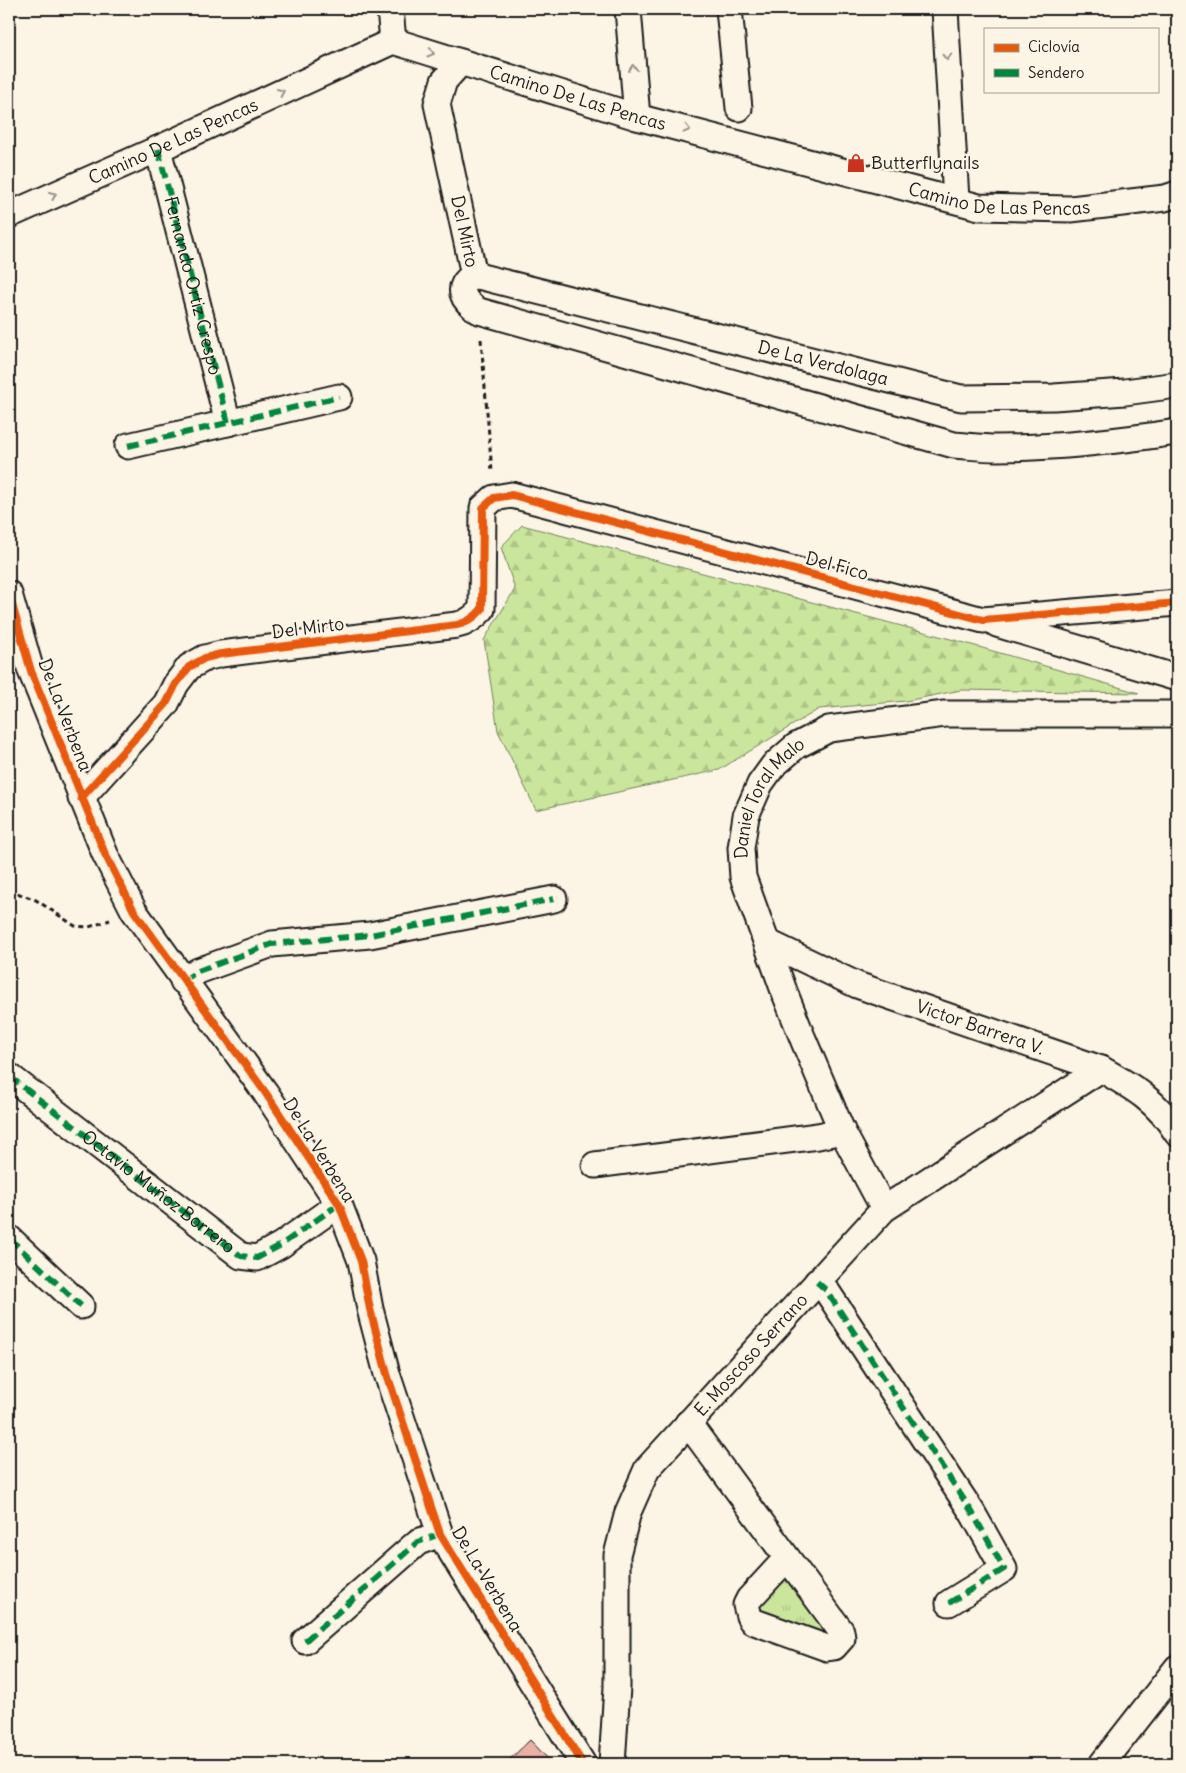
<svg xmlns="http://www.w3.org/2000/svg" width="1186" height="1773" viewBox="0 0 1186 1773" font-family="Delius,sans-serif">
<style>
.grass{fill:url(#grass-tufts);stroke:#73805c}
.forest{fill:url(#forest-firs);stroke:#73805c}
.building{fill:#e9b0a3;stroke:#1c1c1c}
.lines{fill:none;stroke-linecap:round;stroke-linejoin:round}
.minor-casing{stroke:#1c1c1c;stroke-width:29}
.path{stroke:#1c1c1c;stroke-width:3;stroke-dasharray:5 4;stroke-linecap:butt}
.minor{stroke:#fcf5e5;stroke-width:25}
.quiet{stroke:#00873e;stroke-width:6;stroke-dasharray:12 6;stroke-linecap:butt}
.cycleway-casing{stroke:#fcf5e5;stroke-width:11}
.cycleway{stroke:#e8590c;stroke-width:8}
.oneway{stroke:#97938b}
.labels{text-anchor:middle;stroke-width:5;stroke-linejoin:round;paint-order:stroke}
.street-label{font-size:18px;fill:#1c1c1c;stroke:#fcf5e5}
.poi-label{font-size:18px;fill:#1c1c1c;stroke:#fcf5e5;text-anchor:start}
</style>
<defs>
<pattern id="grass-tufts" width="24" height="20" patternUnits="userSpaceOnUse" patternTransform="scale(1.25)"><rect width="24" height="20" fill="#cae59c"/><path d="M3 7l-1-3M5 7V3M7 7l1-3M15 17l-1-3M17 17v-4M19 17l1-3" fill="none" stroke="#adc486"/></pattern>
<pattern id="forest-firs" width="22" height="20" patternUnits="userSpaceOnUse" patternTransform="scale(1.25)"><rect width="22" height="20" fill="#cae59c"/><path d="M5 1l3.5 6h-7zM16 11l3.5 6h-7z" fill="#adc486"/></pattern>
</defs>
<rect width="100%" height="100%" fill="#fcf5e5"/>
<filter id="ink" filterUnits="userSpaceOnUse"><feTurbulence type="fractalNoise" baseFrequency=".02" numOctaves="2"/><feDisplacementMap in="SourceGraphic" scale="10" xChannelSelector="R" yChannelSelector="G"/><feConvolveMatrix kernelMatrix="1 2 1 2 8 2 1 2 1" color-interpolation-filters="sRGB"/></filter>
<g filter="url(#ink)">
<path class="grass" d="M 785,1577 L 789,1578 L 827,1631 L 823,1637 L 761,1614 L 759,1605 Z"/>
<path class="forest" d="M 522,525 L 958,641 L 1139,693 L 961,690 L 906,701 L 819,709 L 719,770 L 536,810 L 498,731 L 484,640 L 515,589 L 501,547 Z"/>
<path class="building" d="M 530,1740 L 553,1764 L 505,1764 Z"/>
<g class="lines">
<g class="minor-casing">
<g id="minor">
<path d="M 390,9 L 393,41"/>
<path d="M 628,9 L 637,117"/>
<path d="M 729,9 L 739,108"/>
<path d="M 945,9 L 956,200"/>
<path id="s1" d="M 461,62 L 444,81 L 437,104 L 474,275 C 454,287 463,301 479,311 L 954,445 C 968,446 983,448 997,448 C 1057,448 1118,441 1177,432"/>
<path d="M 158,149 L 228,423"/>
<path id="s2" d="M 9,215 L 158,149 L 393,41 L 637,117 L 979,207 L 1071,209 L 1165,198 L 1177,194"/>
<path id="s3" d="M 474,275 L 961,398 L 1054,397 L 1125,392 L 1177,385"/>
<path d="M 128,446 L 339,397"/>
<path d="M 9,594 L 31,671 L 105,854 L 134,911 L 265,1092 L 339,1204 L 361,1261 L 370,1309 L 387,1374 L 440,1534 L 583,1764"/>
<path d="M 997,624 L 1177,678"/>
<path d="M 81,798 L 166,704 L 176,684 L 189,667 L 205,658 L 221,654 L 457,625 C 468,623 475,617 482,609 L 483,508 L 494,498 L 512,495 L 983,620 L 1177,603"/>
<path id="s4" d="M 767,942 L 857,985 L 1101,1069 C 1133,1087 1157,1101 1177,1133"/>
<path d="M 183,981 L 198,971 L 272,944 L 370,935 L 554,899"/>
<path id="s5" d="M 9,1076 L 241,1256 L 257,1258 L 281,1245 L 339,1204"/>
<path d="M 595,1165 L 818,1136 L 842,1131"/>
<path id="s6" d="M 884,1209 L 842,1131 L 803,1039 L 784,991 L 743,877 L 741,848 L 746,816 L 760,784 L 773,766 L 796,746 L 829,729 L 945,714 L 1177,714"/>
<path d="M 9,1238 L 81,1306"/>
<path d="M 817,1282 L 826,1290 L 972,1512 L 1004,1569 L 949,1603"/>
<path d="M 688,1423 L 841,1631 L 842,1638 L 834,1647 L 827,1648 L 752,1621 L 749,1616 L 746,1605 L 749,1599 L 786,1559"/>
<path d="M 305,1641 L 418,1542 L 440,1534"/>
<path id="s7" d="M 612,1764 L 617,1687 L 617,1555 L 628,1512 L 647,1469 L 884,1209 L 1101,1069"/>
<path d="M 1102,1764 L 1177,1668"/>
</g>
</g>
<path class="path" d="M 481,339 L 492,472
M 9,890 L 36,900 L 75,926 L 89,927 L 110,920"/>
<use href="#minor" class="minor"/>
<g class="quiet">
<path id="s8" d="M 158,149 L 228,423"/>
<path d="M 128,446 L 339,397"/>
<path d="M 183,981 L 198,971 L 272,944 L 370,935 L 554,899"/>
<path d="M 9,1076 L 241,1256 L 257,1258 L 281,1245 L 339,1204"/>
<path d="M 9,1238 L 81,1306"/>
<path d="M 817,1282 L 826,1290 L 972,1512 L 1004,1569 L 949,1603"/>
<path d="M 305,1641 L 418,1542 L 440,1534"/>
</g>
<g class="cycleway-casing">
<path id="cycleway" d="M 9,594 L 31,671 L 105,854 L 134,911 L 265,1092 L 339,1204 L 361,1261 L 370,1309 L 387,1374 L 440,1534 L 583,1764
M 81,798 L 166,704 L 176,684 L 189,667 L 205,658 L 221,654 L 457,625 C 468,623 475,617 482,609 L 483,508 L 494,498 L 512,495 L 983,620 L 1177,603"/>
</g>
<use href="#cycleway" class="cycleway"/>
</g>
<defs><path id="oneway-chevron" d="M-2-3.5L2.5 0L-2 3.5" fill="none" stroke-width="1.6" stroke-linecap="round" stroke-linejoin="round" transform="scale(1.25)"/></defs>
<g class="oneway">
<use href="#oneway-chevron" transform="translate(431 53) rotate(17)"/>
<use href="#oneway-chevron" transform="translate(947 57) rotate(87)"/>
<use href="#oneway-chevron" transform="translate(633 68) rotate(-95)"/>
<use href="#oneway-chevron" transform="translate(281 92) rotate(-25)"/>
<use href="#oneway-chevron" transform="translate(687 129) rotate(14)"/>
<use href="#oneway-chevron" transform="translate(53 195) rotate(-24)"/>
</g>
</g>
<defs>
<g id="shop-bare" transform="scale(1.5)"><path d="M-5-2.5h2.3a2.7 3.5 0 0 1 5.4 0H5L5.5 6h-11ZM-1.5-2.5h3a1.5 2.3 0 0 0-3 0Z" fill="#c8321e" stroke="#fcf5e5" stroke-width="2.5" paint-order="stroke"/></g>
</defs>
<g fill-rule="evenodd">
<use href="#shop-bare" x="856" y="163"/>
</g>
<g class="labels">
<g class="street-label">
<text dy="6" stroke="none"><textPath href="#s2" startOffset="615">Camino De Las Pencas</textPath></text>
<text dy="6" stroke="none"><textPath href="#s2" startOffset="180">Camino De Las Pencas</textPath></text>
<text dy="6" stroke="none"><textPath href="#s2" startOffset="1050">Camino De Las Pencas</textPath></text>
<text dy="6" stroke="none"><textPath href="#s1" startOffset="180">Del Mirto</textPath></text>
<text dy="6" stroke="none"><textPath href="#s8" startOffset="141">Fernando Ortiz Crespo</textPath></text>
<text dy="6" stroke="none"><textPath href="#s3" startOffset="360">De La Verdolaga</textPath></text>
<text transform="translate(837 566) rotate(15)" y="6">Del Fico</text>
<text transform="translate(308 628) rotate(-7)" y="6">Del Mirto</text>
<text transform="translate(65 715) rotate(69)" y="6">De La Verbena</text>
<text dy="6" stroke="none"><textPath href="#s6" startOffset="449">Daniel Toral Malo</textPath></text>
<text dy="6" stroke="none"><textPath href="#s4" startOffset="230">Victor Barrera V.</textPath></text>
<text transform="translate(319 1150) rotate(58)" y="6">De La Verbena</text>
<text dy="6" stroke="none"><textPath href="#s5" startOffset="189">Octavio Muñoz Borrero</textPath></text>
<text dy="6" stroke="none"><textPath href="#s7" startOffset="455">E. Moscoso Serrano</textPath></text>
<text transform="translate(487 1579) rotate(59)" y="6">De La Verbena</text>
</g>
<g class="poi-label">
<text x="871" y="169">Butterflynails</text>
</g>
</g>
<rect width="1186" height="1773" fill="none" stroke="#fcf5e5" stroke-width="30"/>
<rect x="15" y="15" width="1156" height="1743" fill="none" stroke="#1c1c1c" stroke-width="2" filter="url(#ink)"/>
<rect x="984" y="28" width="175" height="65" fill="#fcf5e5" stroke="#a29e95"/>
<rect x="994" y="44" width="25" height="8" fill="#e8590c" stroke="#a29e95"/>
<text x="1028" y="52" font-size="15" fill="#1c1c1c">Ciclovía</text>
<rect x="994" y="69" width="25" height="8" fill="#00873e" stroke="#a29e95"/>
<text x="1028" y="78" font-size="15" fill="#1c1c1c">Sendero</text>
</svg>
